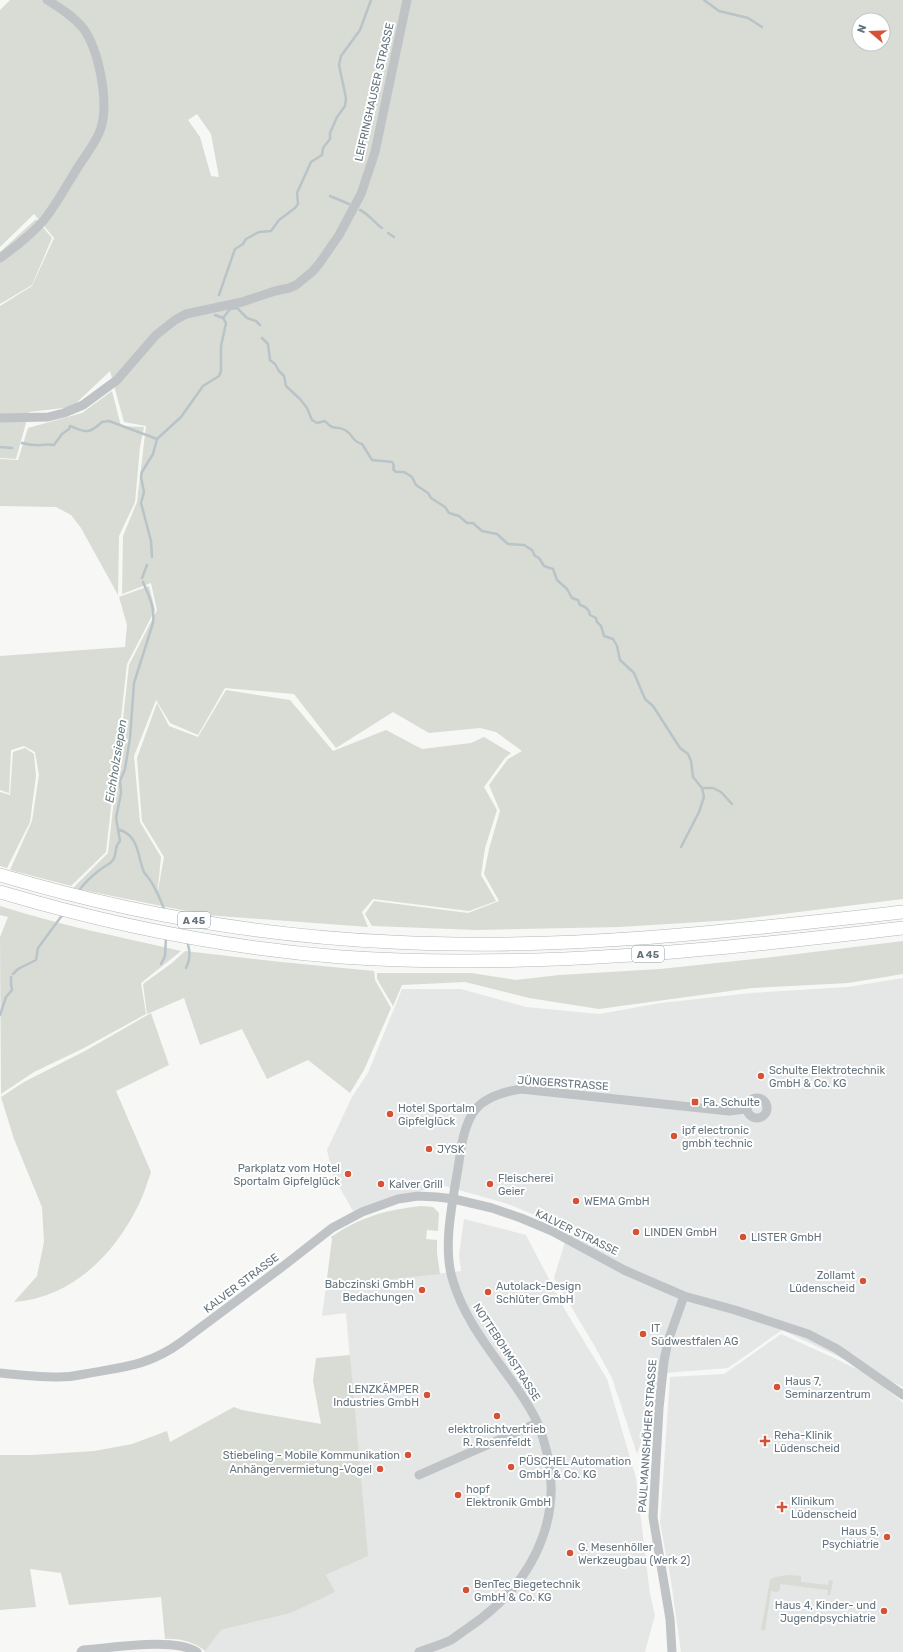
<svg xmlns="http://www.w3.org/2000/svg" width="903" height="1652" viewBox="0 0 903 1652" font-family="Rubik,sans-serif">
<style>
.built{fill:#e5e6e6}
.green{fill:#d8dcd4;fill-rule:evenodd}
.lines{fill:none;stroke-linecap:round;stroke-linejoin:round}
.stream{stroke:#b9c4c8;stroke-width:2.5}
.highway-casing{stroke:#b2b6b9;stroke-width:14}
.minor{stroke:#bfc3c6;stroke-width:9}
.highway{stroke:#fff;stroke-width:13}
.poi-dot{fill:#d65237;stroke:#fff;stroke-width:1.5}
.labels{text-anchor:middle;stroke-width:4;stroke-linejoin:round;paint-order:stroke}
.shield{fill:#fff;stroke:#939ea5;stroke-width:1}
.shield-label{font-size:10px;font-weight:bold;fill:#65747e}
.street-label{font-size:11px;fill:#65747e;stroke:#fff}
.poi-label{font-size:11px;fill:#65747e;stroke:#fff;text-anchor:start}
.water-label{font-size:12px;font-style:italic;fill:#657a7f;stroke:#fff}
</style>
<rect width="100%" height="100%" fill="#f7f7f5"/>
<path class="built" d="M 903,978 L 903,1387 L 782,1330 L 728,1368 L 665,1373 L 637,1454 L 612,1378 L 594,1345 L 554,1278 L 569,1229 L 508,1204 L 445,1186 L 398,1195 L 353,1211 L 333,1176 L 327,1150 L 352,1097 L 368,1073 L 402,989 L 461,989 L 526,1007 L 599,1014 L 661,1003 L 751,993 L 848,987 Z
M 464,1219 L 526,1235 L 565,1310 L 607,1379 L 636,1478 L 650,1594 L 655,1615 L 645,1652 L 204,1652 L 221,1630 L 291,1613 L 334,1592 L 326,1575 L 367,1556 L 346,1313 L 322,1316 L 326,1286 L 461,1271 L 459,1255 Z
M 781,1334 L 832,1357 L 873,1377 L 903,1403 L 903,1652 L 681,1652 L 671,1581 L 660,1523 L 670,1377 L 724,1374 Z"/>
<path class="green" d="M 10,0 L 903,0 L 903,899 L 733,920 L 619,927 L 477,930 L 372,926 L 365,914 L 374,901 L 468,913 L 499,901 L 484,874 L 489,849 L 500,811 L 489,785 L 508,759 L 522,751 L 496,732 L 480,728 L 429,733 L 393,712 L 336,748 L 294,694 L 225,688 L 198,735 L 170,723 L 156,700 L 134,756 L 140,822 L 161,857 L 157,896 L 164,857 L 142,821 L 137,758 L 157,703 L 169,726 L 198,737 L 226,690 L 290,700 L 333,751 L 386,730 L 422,749 L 471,743 L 484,737 L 511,753 L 505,758 L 484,787 L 497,810 L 485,848 L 481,875 L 496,901 L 469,911 L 373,899 L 362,912 L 368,927 L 206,915 L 73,888 L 108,853 L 129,665 L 157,610 L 151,583 L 122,594 L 123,536 L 137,502 L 146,426 L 124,422 L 110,371 L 72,407 L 29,412 L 16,459 L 0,458 L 0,306 L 32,286 L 54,238 L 34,214 L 0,247 L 0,10 ZM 859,20 L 883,20 L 883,44 L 859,44 ZM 197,114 L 211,134 L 219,177 L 211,176 L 200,137 L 188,120 Z
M 36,219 L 52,238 L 32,285 L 0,304 L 0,252 Z
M 112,391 L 121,426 L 144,427 L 140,447 L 135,502 L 119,536 L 118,595 L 81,528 L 71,515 L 56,507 L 0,506 L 0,459 L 18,460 L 28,428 L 82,413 Z
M 149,586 L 155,610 L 127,664 L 106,852 L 71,886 L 10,870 L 32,821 L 39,775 L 35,752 L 24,746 L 11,750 L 9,793 L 0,790 L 0,656 L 125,647 L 127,625 L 119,597 Z
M 25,748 L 34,754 L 36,776 L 30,822 L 7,868 L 0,866 L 0,792 L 10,795 L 13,752 Z
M 0,906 C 59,925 120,937 181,951 L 141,983 L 146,1014 L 84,1048 L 34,1072 L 1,1094 L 0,937 L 8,917 L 0,915 Z
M 903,941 L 903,974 L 848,983 L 752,988 L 599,1009 L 529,998 L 465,982 L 402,985 L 393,1006 L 377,979 L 377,973 L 471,973 L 516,980 L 559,975 L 660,969 L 773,957 Z
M 185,951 L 281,962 L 374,971 L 375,980 L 391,1008 L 364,1070 L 350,1093 L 308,1060 L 267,1079 L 242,1029 L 200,1045 L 184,998 L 147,1014 L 143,984 L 172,963 Z
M 151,1013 L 169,1065 L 116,1091 L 151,1172 C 147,1183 144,1194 139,1204 C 114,1255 73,1297 14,1302 L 37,1276 L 44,1242 L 42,1207 L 14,1139 L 1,1097 L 24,1082 L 85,1051 Z
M 421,1206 L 433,1207 L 439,1213 L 438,1231 L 427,1230 L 426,1239 L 437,1240 L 437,1253 L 440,1274 L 326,1286 L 332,1239 L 331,1237 C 361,1217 385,1210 421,1206 Z
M 350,1355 L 368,1556 L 326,1575 L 335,1592 L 291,1613 L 221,1630 L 205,1651 C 194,1642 179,1638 165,1639 L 161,1597 L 69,1605 L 61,1573 L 30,1569 L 36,1607 L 0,1610 L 0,1455 L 33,1455 L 94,1451 L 132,1444 L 167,1431 L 170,1442 L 234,1407 L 242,1410 L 321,1424 L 313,1381 L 316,1358 Z
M 789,1575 L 801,1576 L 801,1582 L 828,1585 L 829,1580 L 833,1581 L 830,1595 L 827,1595 L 828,1590 L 780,1584 L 780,1590 L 777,1592 L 771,1591 L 765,1630 L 761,1630 L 770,1580 L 775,1577 Z"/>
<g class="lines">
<path class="stream" d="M 704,0 L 719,11 L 748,18 L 762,27
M 330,196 L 349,204
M 360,210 C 369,214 373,222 382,228
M 388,233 L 394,237
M 219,295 L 235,249 L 243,244 L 246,239 L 259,232 L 271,231 L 279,220 L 295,208 L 298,204 L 297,193 L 311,162 L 322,155 L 323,148 L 330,139 L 330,133 L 337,117 L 345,106 L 346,98 L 339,65 L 341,56 L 360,30 L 371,0
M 223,318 L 230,309 L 237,308 L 247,318 L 256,321 L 260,325
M 262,338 L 268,344 L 270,360 L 275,364 L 279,371 L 284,376 L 286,386 L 300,399 L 307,408 L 312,420 L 317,423 L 325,421 C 335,432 335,425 345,430 C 354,435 351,441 362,444 L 372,460 L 392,462 L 394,466 L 393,469 L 396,472 L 404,472 L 412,477 L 416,485 L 428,493 L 431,498 L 445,507 L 449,513 L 459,516 L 467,523 L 473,523 L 482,531 L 497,534 L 508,544 L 524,545 L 532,550 L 535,556 L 539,558 L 544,566 L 553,569 L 557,580 L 567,589 L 572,598 L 578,600 L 580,605 C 586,607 589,609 590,615 L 596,618 L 597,622 L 601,626 L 604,636 L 613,639 L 617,646 L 620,660 L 634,673 L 645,699 L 653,706 L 680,748 L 688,754 L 691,761 L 693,777 L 702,788 L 704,797 L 699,812 L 681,847
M 22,443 C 26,444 31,445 35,445 C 43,446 46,443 54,445 L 62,434 L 69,429 L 70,426 C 86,432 88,435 102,422 L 109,421 L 157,439
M 0,447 L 12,448
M 152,557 L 151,541 L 141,503 L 144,492 L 141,477 L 142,472 L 153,454 L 157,439 L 181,417 L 203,386 L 219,376 L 221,371 L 221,346 L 226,323 L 223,318 L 215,315
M 142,578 L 147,565
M 702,788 L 713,788 L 721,792 L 732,804
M 118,829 C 140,836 137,856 144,872 C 147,877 151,880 153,885 C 158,893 161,902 165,911
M 78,892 C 84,883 93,875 101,869 C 105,866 110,864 112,861 C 118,855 113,848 120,841 L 116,818 L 121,793 L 120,781 L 125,769 L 130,738 L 134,683 L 153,623 C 155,607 149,596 143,582
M 161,964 L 165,956 L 166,938
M 186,968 C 191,958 190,951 187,941
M 13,974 L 18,969 L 36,960 L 38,948 L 63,914
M 0,1015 L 6,997 L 12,990 L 11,984 L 11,977"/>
<g class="highway-casing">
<path id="highway" d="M 0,875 C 127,913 259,936 392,942 C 563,951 733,931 903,912
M 0,892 C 111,925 225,948 341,957 C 529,970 717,950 903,928"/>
</g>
<path class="minor" d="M 0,258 C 13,249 38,229 47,216 C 59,200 69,181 80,164 C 87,153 97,141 101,128 C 109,101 99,50 83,28 C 73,16 60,8 47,0
M 0,418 L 48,417 L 64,413 L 83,405 L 117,380 L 156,335 L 175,320 L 186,314 L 242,302 L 275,291 L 289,288 L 296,285 L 312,272 L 319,264 L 339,235 L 361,194 L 375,152 L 407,0
M747 1108a10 10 0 1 1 20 0a10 10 0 1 1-20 0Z
M 0,1373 C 19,1375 39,1377 58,1377 C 67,1377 76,1376 85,1374 C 122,1367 148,1366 180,1343 L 286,1264 L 332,1228 L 362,1212 L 398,1199 L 418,1196 L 437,1197 L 454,1199 L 492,1208 L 521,1218 L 552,1231 L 624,1270 L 684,1296 L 735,1310 L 808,1334 L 837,1349 L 903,1395
M 419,1475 L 537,1423
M 81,1652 L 83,1650 C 113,1648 173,1637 197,1652
M 419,1652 C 429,1648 441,1645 451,1640 C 457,1636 462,1632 468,1628 C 539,1580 572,1505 537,1422 C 529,1404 517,1388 506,1373 C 485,1344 463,1315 453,1281 C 441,1245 455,1192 460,1155 C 466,1112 477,1096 521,1089 L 729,1111 L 746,1109
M 672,1652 L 670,1619 L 653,1517 L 659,1408 L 664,1361 L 668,1341 L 684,1296"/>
<use href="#highway" class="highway"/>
</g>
<g class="poi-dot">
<circle cx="761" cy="1076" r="4"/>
<rect x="691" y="1098" width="8" height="8" rx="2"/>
<circle cx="390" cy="1114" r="4"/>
<circle cx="674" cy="1136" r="4"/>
<circle cx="429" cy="1149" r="4"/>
<circle cx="348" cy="1174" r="4"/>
<circle cx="381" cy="1184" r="4"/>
<circle cx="490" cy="1184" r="4"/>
<circle cx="576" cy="1201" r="4"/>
<circle cx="636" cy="1232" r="4"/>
<circle cx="743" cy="1237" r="4"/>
<circle cx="863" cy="1281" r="4"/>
<circle cx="422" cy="1290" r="4"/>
<circle cx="488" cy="1292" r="4"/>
<circle cx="643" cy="1334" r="4"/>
<circle cx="777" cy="1387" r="4"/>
<circle cx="427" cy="1395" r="4"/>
<circle cx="497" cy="1416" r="4"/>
<path d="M763 1435h4v4h4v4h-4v4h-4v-4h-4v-4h4z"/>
<circle cx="408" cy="1455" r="4"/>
<circle cx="511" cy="1467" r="4"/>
<circle cx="380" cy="1469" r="4"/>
<circle cx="458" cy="1495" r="4"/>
<path d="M780 1501h4v4h4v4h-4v4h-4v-4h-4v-4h4z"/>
<circle cx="887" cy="1537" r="4"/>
<circle cx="570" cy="1553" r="4"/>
<circle cx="466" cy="1590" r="4"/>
<circle cx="884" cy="1611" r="4"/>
</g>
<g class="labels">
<g class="shield">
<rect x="178" y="912" width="32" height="16" rx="3"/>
<rect x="632" y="946" width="32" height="16" rx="3"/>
</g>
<g class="shield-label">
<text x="194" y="924">A 45</text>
<text x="648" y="958">A 45</text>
</g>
<g class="street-label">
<text transform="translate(374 92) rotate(-77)" y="4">LEIFRINGHAUSER STRASSE</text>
<text transform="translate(563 1083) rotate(4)" y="4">JÜNGERSTRASSE</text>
<text transform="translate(577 1232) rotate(26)" y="4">KALVER STRASSE</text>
<text transform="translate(241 1283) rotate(-37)" y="4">KALVER STRASSE</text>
<text transform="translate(507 1352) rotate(57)" y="4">NOTTEBOHMSTRASSE</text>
<text transform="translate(647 1436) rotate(-86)" y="4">PAULMANNSHÖHER STRASSE</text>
</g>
<g class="poi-label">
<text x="769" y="1074">Schulte Elektrotechnik<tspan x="769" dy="13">GmbH &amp; Co. KG</tspan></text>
<text x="703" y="1106">Fa. Schulte</text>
<text x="398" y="1112">Hotel Sportalm<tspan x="398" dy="13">Gipfelglück</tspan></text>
<text x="682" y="1134">ipf electronic<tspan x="682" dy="13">gmbh technic</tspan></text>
<text x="437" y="1153">JYSK</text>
<text x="340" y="1172" text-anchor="end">Parkplatz vom Hotel<tspan x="340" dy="13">Sportalm Gipfelglück</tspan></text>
<text x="498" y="1182">Fleischerei<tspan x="498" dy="13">Geier</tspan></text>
<text x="389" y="1188">Kalver Grill</text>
<text x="584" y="1205">WEMA GmbH</text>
<text x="644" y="1236">LINDEN GmbH</text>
<text x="751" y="1241">LISTER GmbH</text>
<text x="855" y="1279" text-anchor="end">Zollamt<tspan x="855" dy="13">Lüdenscheid</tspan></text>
<text x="414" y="1288" text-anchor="end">Babczinski GmbH<tspan x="414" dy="13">Bedachungen</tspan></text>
<text x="496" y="1290">Autolack-Design<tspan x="496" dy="13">Schlüter GmbH</tspan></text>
<text x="651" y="1332">IT<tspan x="651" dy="13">Südwestfalen AG</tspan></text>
<text x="785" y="1385">Haus 7,<tspan x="785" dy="13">Seminarzentrum</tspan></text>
<text x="419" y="1393" text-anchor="end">LENZKÄMPER<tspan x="419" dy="13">Industries GmbH</tspan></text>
<text x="497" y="1433" text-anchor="middle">elektrolichtvertrieb<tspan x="497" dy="13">R. Rosenfeldt</tspan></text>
<text x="774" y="1439">Reha-Klinik<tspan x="774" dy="13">Lüdenscheid</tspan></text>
<text x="400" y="1459" text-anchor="end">Stiebeling - Mobile Kommunikation</text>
<text x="519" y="1465">PÜSCHEL Automation<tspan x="519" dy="13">GmbH &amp; Co. KG</tspan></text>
<text x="372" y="1473" text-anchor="end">Anhängervermietung-Vogel</text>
<text x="466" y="1493">hopf<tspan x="466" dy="13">Elektronik GmbH</tspan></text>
<text x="791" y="1505">Klinikum<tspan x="791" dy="13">Lüdenscheid</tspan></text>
<text x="879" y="1535" text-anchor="end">Haus 5,<tspan x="879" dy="13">Psychiatrie</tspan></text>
<text x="578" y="1551">G. Mesenhöller<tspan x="578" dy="13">Werkzeugbau (Werk 2)</tspan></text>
<text x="474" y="1588">BenTec Biegetechnik<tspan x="474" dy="13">GmbH &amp; Co. KG</tspan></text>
<text x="876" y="1609" text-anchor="end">Haus 4, Kinder- und<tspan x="876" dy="13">Jugendpsychiatrie</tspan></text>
</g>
<g class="water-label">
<text transform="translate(116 761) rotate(-81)" y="4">Eichholzsiepen</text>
</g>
</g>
<g transform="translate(871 32) rotate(289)"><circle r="19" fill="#ffffff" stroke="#c1c7cb"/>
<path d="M0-3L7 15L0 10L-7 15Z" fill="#d65237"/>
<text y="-6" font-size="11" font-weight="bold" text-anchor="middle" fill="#65747e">N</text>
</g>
</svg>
